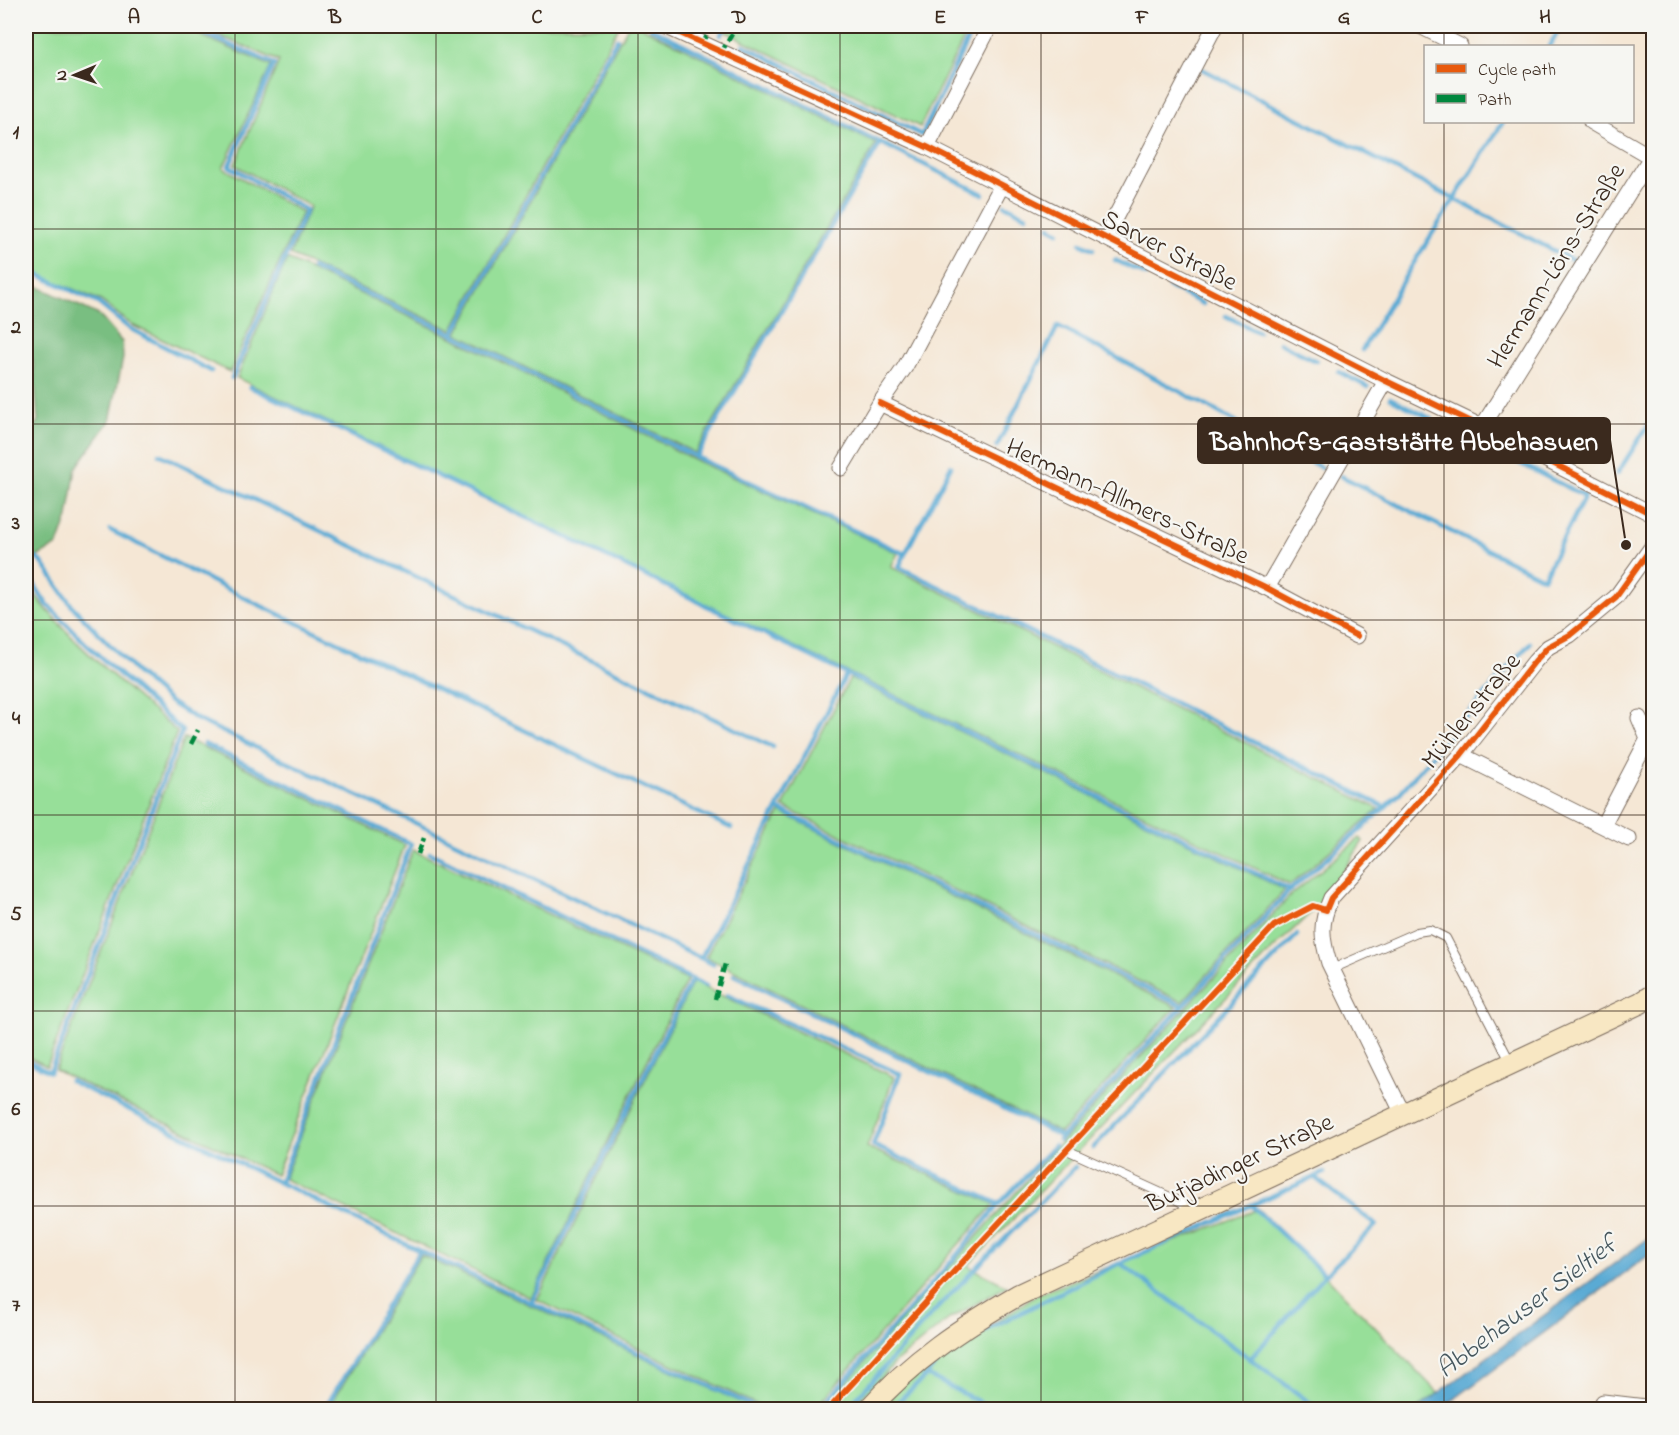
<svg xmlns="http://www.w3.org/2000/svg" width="1679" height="1435" viewBox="0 0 1679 1435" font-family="'Indie Flower',sans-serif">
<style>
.green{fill:#97df99;stroke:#69845c;stroke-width:1.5}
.forest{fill:#79be81;stroke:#5a7450;stroke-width:1.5}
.water{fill:#5aaad4;stroke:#4a6a79;stroke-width:1.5}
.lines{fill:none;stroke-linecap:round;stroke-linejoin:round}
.stream{stroke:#5aaad4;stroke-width:4.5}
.service-casing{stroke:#7c6c5e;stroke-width:10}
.minor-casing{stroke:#7c6c5e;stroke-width:17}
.secondary-casing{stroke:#7c6c5e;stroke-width:23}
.path{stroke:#7c6c5e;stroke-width:3;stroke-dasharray:4.5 4.5;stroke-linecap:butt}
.service{stroke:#fff;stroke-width:8}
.minor{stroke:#fff;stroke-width:15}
.secondary{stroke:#f8e7c3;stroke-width:21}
.quiet{stroke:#00873e;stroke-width:4.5;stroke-dasharray:9 4.5;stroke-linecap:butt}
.cycleway-casing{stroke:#f6f6f2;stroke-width:10}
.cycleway{stroke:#e8590c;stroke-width:6}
.grid{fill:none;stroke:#3b2a1e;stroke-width:1.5;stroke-opacity:0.55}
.labels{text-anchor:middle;stroke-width:4.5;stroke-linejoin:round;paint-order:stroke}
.street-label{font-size:26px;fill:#3b2a1e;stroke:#f6f6f2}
.water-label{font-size:27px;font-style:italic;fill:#46575e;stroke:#f6f6f2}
.leader{fill:none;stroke:#3b2a1e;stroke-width:2}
.callout-dot{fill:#3b2a1e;stroke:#f6f6f2;stroke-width:2}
.callout{fill:#3b2a1e;stroke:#3b2a1e;stroke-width:2}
.callout-label{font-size:27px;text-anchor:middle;font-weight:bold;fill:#fff}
.neatline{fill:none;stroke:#3b2a1e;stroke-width:2}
.grid-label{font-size:20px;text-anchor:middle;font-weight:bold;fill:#3b2a1e}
</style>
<rect width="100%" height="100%" fill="#f6f6f2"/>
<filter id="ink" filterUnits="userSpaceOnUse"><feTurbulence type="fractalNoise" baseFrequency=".0167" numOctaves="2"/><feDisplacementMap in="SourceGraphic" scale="12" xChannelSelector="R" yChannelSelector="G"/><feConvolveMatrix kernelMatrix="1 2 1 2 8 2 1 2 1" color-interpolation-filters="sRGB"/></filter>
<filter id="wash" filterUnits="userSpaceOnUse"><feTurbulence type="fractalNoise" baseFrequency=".008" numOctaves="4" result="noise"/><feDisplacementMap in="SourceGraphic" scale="24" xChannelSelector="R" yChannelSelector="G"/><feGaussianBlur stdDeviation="1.35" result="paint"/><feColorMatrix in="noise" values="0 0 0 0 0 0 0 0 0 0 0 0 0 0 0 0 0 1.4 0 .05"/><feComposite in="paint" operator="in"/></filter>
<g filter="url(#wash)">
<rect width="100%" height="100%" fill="#f5e7d5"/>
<path class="green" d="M 26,26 L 179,26 L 271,66 L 223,168 L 302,212 L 230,372 L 132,325 L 101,301 L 26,269 Z
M 197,26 L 619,26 L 452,330 L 290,255 L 310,206 L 235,165 L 279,61 Z
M 628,26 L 640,26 L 876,144 L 695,453 L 457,333 Z
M 714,26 L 970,26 L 920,127 Z
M 287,259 L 456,339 L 697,461 L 898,553 L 891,567 L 1379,809 L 1290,885 L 237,378 Z
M 26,582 C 65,640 125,685 177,732 L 47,1066 L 26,1056 Z
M 850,678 L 1285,890 L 1182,1002 L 783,807 Z
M 184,738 L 405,845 L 276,1175 L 55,1070 Z
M 780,812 L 1176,1007 L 1060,1133 L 706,957 Z
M 1360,838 L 1363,841 L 1325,899 L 1273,949 L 968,1266 L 1007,1286 L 949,1319 L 897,1361 L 852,1409 L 822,1410 L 1066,1137 L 1291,895 Z
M 413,850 L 687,980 L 531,1298 L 284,1179 Z
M 693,982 L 894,1077 L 867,1147 L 994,1204 L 815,1409 L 766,1409 L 537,1300 Z
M 1258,1209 L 1325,1275 L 1440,1395 L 1417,1410 L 882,1410 L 898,1386 L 1036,1295 Z
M 421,1255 L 755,1409 L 328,1409 Z"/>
<path class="forest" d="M 26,281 L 99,315 L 122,342 L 123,358 L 110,421 L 76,468 L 68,517 L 58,545 L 37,557 L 26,558 L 26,436 L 38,421 L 33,360 L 26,356 Z"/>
<path class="water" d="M 1653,1235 L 1653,1252 L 1453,1400 L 1438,1409 L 1417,1409 Z"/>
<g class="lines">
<path class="stream" d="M 187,26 L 274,64 L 229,166 L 306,210 L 232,378
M 697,26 L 700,27
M 651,28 L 983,194
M 721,35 L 726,26
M 743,45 L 922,135 L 974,26
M 1549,46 L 1562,26
M 1200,68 L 1574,261
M 1005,205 L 1027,216
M 1050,227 L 1059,232
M 1081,243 L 1093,249
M 1115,260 L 1146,275
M 312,268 L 453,334 L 696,457 L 905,554 L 899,567 L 1385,807
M 26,269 L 98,303 L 129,328 L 211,371
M 1169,287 L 1203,304
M 1226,316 L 1258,332
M 453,334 L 617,39
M 1280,343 L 1316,361
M 1362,350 L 1408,272 L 1503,122
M 1339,372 L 1368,387
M 250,387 L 535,522 L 1290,890
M 1390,398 L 1432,419
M 1454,430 L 1487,447
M 997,446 L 1058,326 L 1322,468
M 159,454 L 773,747
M 696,457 L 881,142
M 1617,474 L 1654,416
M 1341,476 L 1543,578 L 1585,496 L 1509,458
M 110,530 L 255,603 L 731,828
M 26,553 L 41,561 L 72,606 L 138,674 L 171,703 L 198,720 L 713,964
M 905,554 L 951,466
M 26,572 L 46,603 L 86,644 L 182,731 L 50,1072 L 26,1060
M 204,744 L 411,844 L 280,1182
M 778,809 L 1182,1006
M 430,853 L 706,986
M 701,958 L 846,675
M 734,975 L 1062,1137
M 727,995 L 900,1074 L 873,1145 L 999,1204
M 70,1081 L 420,1251 L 761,1410
M 1059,1140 L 1290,890 L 1360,830 L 1398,795 L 1530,643
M 1093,1148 L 1297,935
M 1251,1205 L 1325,1275
M 1120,1263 L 1320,1410
M 532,1301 L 692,979
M 1250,1359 L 1325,1275 L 1376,1225 L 1314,1177
M 927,1375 L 995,1410
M 1444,1401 L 1453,1410
M 324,1410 L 420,1251
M 819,1410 L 951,1262 L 999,1204 L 1054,1146
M 846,1410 L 940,1305 L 1075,1167
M 889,1410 L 927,1375 L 939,1359 L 972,1337 L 1120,1263 L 1324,1173"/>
</g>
</g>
<g filter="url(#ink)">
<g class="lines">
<g class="service-casing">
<path id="service" d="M 1332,969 L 1417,932 L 1430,930 L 1446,938 L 1511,1063
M 1067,1150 L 1181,1202 L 1191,1212"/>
</g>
<g class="minor-casing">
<path id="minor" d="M 665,26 L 927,147 L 1386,381 L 1482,427 L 1654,515
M 1420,26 L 1460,46
M 927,147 L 990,26
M 1105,237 L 1215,26
M 880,403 L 1267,588 L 1357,636
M 1482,427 L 1651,157 L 1591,122
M 841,468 L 880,403 L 905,367 L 1002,185
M 1267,588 L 1386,381
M 1461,755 L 1629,839
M 1603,825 L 1648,739 L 1639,718
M 1403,1114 L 1329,963 C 1321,937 1320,923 1331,898 L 1461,755 L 1535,661 L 1548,647 L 1570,635 L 1616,597 L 1654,544
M 1603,1402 L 1654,1408"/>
</g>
<g class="secondary-casing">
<path id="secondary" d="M 868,1410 C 912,1360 961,1328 1018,1295 L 1640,1003 L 1654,994"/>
</g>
<path class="path" d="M 1075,1141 L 1274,926 L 1312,907
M 828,1410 L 1061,1157"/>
<use href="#service" class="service"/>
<use href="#minor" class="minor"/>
<use href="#secondary" class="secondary"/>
<path class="quiet" d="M 638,30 L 639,26
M 702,44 L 713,26
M 721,53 L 732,34
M 191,744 L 198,730
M 418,854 L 424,838
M 715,999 L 725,964"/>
<g class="cycleway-casing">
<path id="cycleway" d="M 665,26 L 927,147 L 1386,381 L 1482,427 L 1654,515
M 880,403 L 1267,588 L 1357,636
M 828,1410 L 960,1265 L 1274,926 L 1313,906 L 1326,910 L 1331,898 L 1461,755 L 1535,661 L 1548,647 L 1570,635 L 1616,597 L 1654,544"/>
</g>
<use href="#cycleway" class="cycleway"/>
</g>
</g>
<path class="grid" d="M 235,26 L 235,1410M 436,26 L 436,1410M 638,26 L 638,1410M 840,26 L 840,1410M 1041,26 L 1041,1410M 1243,26 L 1243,1410M 1444,26 L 1444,46M 1444,122 L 1444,1410M 26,229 L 1654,229M 26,424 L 1654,424M 26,620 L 1654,620M 26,815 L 1654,815M 26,1011 L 1654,1011M 26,1206 L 1654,1206"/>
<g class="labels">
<g class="street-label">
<text transform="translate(1170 249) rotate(27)" y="9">Sarver Straße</text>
<text transform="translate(1555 265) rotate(-58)" y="9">Hermann-Löns-Straße</text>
<text transform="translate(1128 500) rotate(25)" y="9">Hermann-Allmers-Straße</text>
<text transform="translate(1470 710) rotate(-51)" y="9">Mühlenstraße</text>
<text transform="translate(1239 1162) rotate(-25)" y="9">Butjadinger Straße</text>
</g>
<g class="water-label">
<text transform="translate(1526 1306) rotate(-37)" y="9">Abbehauser Sieltief</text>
</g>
</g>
<path class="leader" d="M1626 545L1610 440"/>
<circle class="callout-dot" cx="1626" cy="545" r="6"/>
<rect class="callout" x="1198" y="418" width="412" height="45" rx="6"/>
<g class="callout-label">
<text x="1404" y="450">Bahnhofs-Gaststätte Abbehasuen</text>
</g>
<rect width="1679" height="1435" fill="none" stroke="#f6f6f2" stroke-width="66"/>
<rect x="1424" y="45" width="210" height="78" fill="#f6f6f2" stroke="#aba49d" stroke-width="1.5"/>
<rect x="1436" y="64" width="30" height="9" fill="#e8590c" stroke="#aba49d" stroke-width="1.5"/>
<text x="1478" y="75" font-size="18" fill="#3b2a1e">Cycle path</text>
<rect x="1436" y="94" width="30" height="9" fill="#00873e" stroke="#aba49d" stroke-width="1.5"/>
<text x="1478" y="105" font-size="18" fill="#3b2a1e">Path</text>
<g transform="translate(75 75) rotate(268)" stroke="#f6f6f2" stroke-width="4.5" paint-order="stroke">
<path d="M0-4.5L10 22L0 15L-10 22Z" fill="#3b2a1e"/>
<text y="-9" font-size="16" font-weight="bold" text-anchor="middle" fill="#3b2a1e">N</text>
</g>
<rect x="33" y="33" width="1613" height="1369" class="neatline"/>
<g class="grid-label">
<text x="134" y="23">A</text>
<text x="335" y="23">B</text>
<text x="537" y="23">C</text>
<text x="739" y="23">D</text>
<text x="940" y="23">E</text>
<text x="1142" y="23">F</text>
<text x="1344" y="23">G</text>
<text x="1545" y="23">H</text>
<text x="16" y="138">1</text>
<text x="16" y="333">2</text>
<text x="16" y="529">3</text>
<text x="16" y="724">4</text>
<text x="16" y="920">5</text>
<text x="16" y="1115">6</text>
<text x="16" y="1311">7</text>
</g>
</svg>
